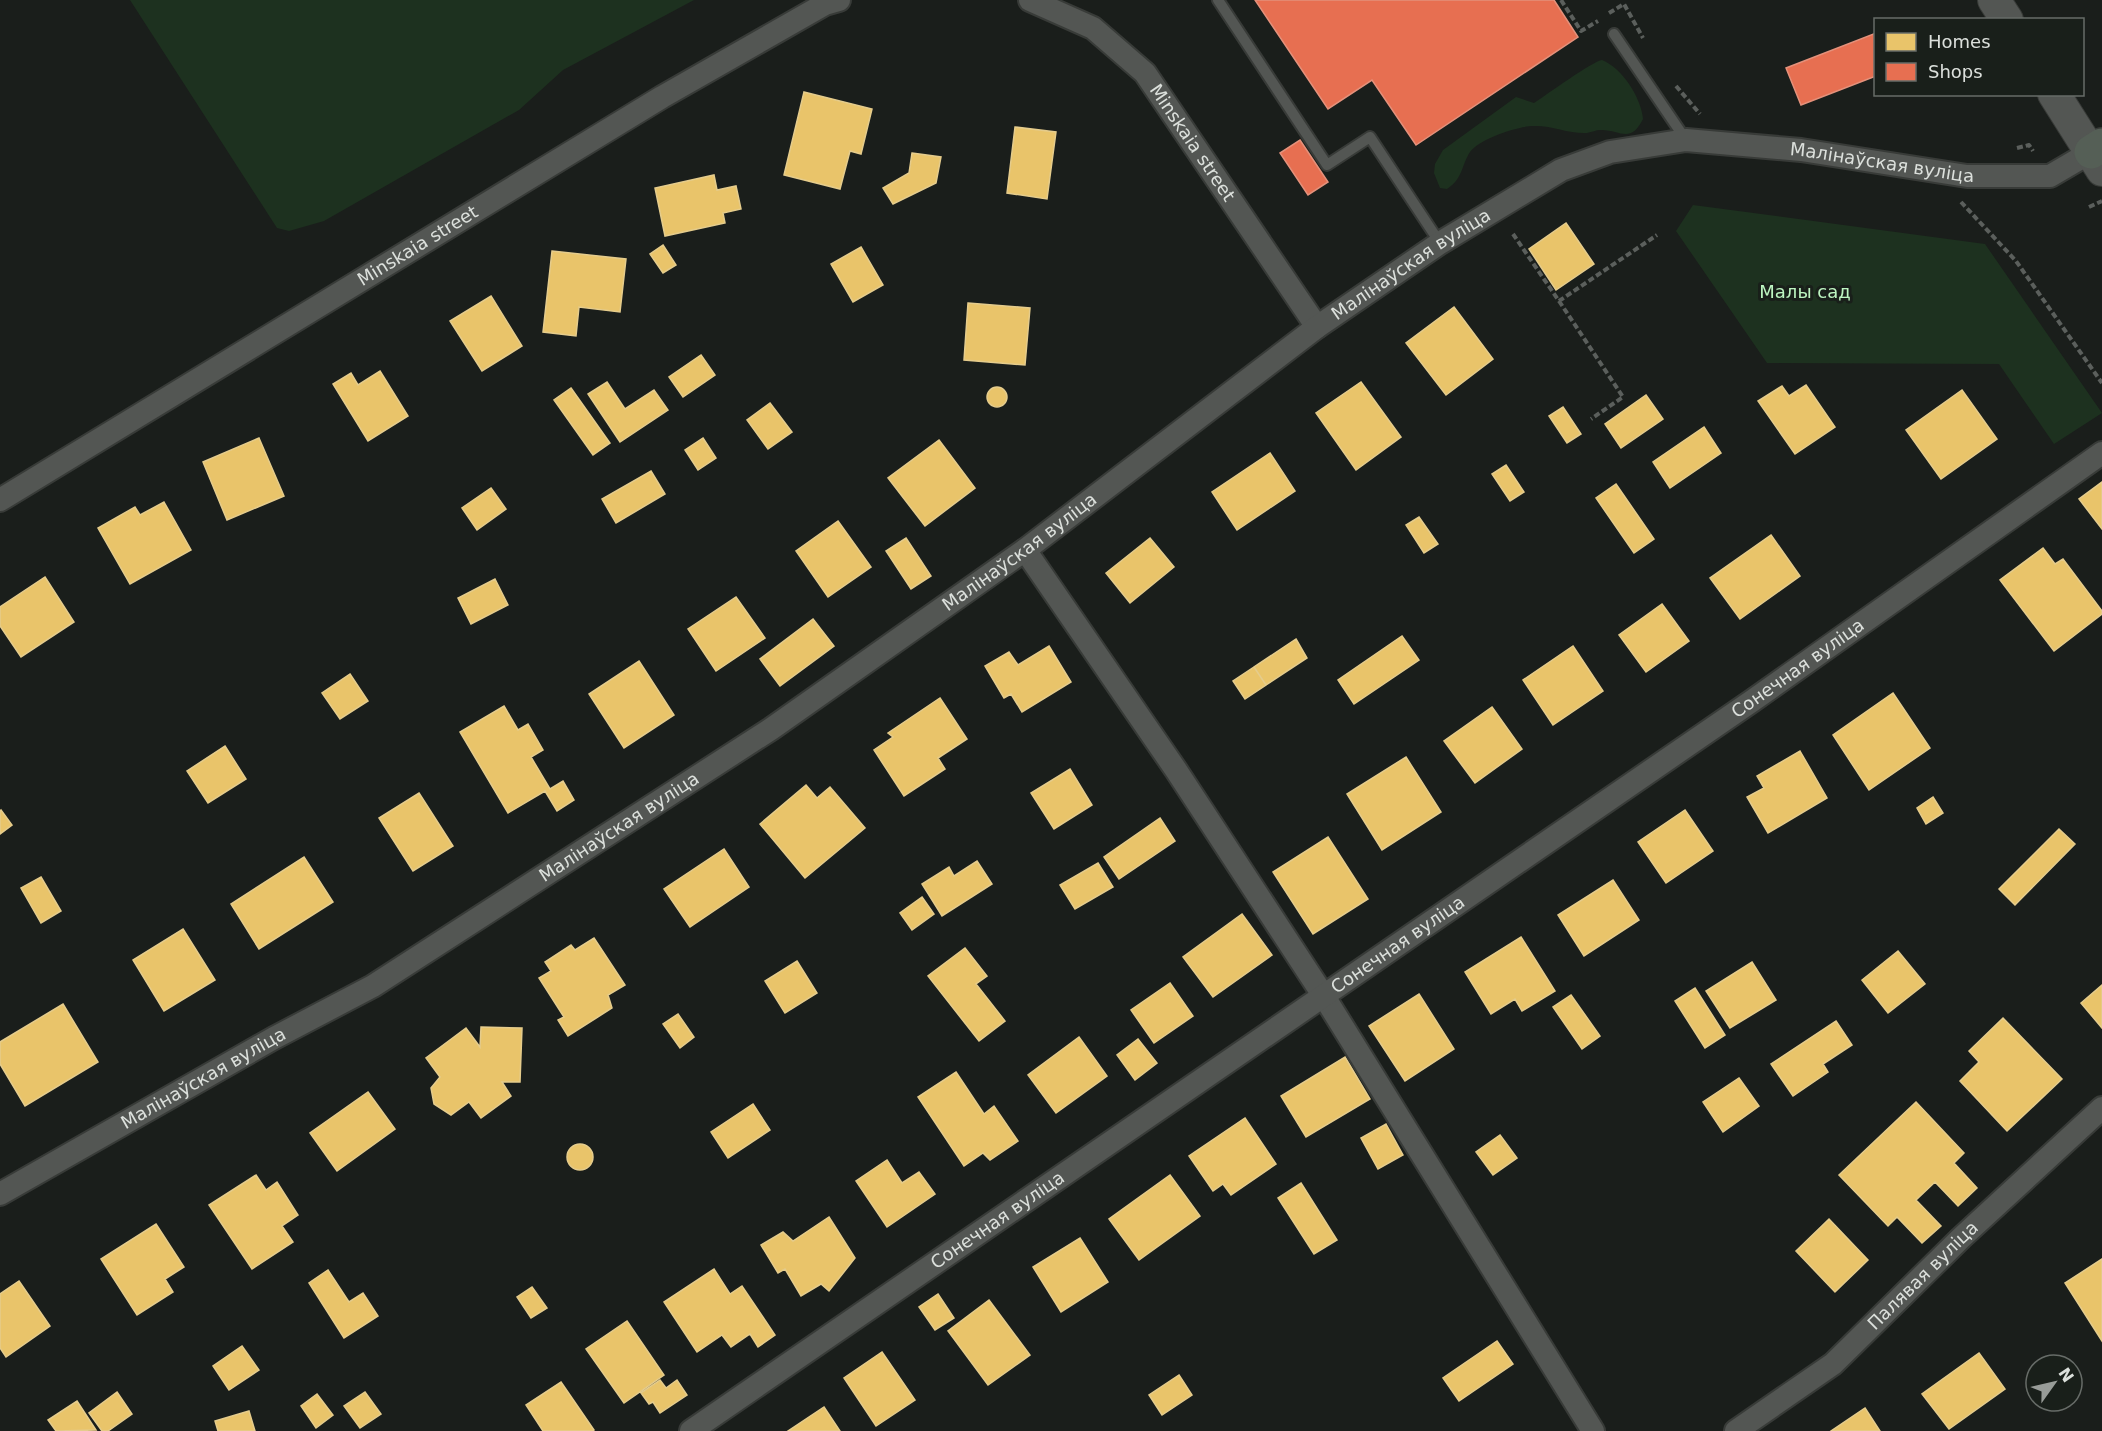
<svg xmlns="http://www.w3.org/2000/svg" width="2102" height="1431" viewBox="0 0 2102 1431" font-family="'DejaVu Sans',sans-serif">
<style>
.green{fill:#1d311f}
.homes{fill:#e9c46a;stroke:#e5cc8c;stroke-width:1.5}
.shops{fill:#e76f51;stroke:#e4917b;stroke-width:1.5}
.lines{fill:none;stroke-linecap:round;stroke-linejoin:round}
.lane-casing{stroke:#383b38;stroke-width:14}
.street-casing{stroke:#383b38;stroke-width:26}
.secondary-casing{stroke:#383b38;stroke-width:34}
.highway-casing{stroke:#383b38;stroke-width:36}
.path{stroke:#5b5f5c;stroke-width:4;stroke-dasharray:6 3;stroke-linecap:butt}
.lane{stroke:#535653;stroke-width:10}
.street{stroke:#535653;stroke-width:22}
.secondary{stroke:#535653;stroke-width:32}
.highway{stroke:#555f56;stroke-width:33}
.labels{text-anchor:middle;stroke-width:6;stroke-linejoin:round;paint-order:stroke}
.street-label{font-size:18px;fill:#dce0dc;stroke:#191f1a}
.park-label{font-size:18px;fill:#bdf5c1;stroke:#191f1a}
</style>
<rect width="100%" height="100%" fill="#1a1e1b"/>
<path class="green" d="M 130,0 L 694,0 L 563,70 L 519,110 L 324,221 L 289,231 L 277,228 Z
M 1602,60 C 1622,68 1641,97 1643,119 C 1630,145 1620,129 1600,130 C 1596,130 1592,132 1587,133 C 1569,134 1551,125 1533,126 C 1518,126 1479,139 1470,152 C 1461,166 1463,179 1447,189 L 1440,188 L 1434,173 L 1435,164 L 1443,150 L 1516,97 L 1534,103 C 1546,95 1593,61 1602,60 Z
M 1693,205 L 1985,244 L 2102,413 L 2054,444 L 1999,364 L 1767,363 L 1676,231 Z"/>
<path class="homes" d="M 804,92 L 872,109 L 861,154 L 850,151 L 840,189 L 784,175 Z
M 1015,127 L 1056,132 L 1047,199 L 1007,193 Z
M 912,153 L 941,157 L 936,183 L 893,204 L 883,188 L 909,173 Z
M 714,175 L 717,190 L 736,186 L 741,209 L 723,213 L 725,223 L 665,236 L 655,188 Z
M 1566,223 L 1594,264 L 1556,290 L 1529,249 Z
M 663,245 L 676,265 L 663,273 L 650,254 Z
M 861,247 L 883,285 L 853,302 L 831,264 Z
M 552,251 L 626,259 L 620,312 L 579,307 L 576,336 L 543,332 Z
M 491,296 L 522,346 L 482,371 L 450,321 Z
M 968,303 L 1030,308 L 1025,365 L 964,360 Z
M 1454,307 L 1493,359 L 1446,395 L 1406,343 Z
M 701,355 L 715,375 L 683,397 L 669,377 Z
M 380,371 L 408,416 L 368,441 L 333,384 L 351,373 L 358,385 Z
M 607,382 L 625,409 L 654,390 L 668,410 L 620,442 L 588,394 Z
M 1361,382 L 1401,437 L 1356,470 L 1316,413 Z
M 1806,385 L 1835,427 L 1795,454 L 1758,401 L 1782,386 L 1789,396 Z
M987 397a10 10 0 1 1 20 0a10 10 0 1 1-20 0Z
M 571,388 L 610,443 L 593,455 L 554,400 Z
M 1962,390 L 1997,439 L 1941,479 L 1906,430 Z
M 1646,395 L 1663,419 L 1621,448 L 1605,424 Z
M 770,403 L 792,432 L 768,449 L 747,420 Z
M 1563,407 L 1581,434 L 1567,443 L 1549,416 Z
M 1704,427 L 1721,453 L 1670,488 L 1653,462 Z
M 259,438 L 284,496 L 227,520 L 203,462 Z
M 703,438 L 716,458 L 698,470 L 685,450 Z
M 939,440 L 975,488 L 925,526 L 888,478 Z
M 1270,453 L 1295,491 L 1237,530 L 1212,492 Z
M 1506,465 L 1524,492 L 1510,501 L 1492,474 Z
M 651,471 L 665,494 L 616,523 L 602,499 Z
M 2102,482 L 2102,529 L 2079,499 Z
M 1616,484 L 1654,539 L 1634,553 L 1596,498 Z
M 491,488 L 506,509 L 477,530 L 462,508 Z
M 164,502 L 191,550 L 130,584 L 98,528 L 135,507 L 140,515 Z
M 1419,517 L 1438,544 L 1424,553 L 1406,525 Z
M 838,521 L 871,567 L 828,597 L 796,551 Z
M 1771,535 L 1800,576 L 1740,619 L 1710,578 Z
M 906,538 L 931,576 L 911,589 L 886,551 Z
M 1150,538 L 1174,567 L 1130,603 L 1106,573 Z
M 2043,548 L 2055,564 L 2063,559 L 2102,611 L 2102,614 L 2054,651 L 2000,580 Z
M 45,577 L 74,622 L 21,657 L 0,626 L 0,607 Z
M 495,579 L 508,605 L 471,624 L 458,598 Z
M 736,597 L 765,638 L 716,671 L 688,629 Z
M 1662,604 L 1689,641 L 1646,672 L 1619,635 Z
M 813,619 L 834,646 L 780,686 L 760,659 Z
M 1402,636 L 1419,660 L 1354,704 L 1338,680 Z
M 1296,639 L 1307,658 L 1266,685 L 1254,667 Z
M 1049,646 L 1071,682 L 1022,712 L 1011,694 L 1004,698 L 985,666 L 1009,652 L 1018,665 Z
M 1573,646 L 1603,691 L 1553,725 L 1523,680 Z
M 639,661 L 674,715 L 624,748 L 589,694 Z
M 1254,667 L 1266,685 L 1245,699 L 1233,681 Z
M 350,674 L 368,701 L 340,719 L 322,693 Z
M 1893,693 L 1930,748 L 1869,790 L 1833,735 Z
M 940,698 L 967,739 L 938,758 L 945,769 L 904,796 L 874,750 L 893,737 L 888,733 Z
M 504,706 L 518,730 L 528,724 L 543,750 L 531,757 L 550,789 L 563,781 L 574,800 L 557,811 L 545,791 L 508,813 L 460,732 Z
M 1492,707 L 1522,749 L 1475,783 L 1444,741 Z
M 225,746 L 246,779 L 208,803 L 187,771 Z
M 1800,751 L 1827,798 L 1768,833 L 1747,797 L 1764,788 L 1757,776 Z
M 1406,757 L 1441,812 L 1382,850 L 1347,794 Z
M 1070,769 L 1092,805 L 1054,829 L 1031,793 Z
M 806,785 L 817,798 L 830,787 L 865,828 L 805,878 L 760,824 Z
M 419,793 L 453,846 L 413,871 L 379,818 Z
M 1933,797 L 1943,813 L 1926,824 L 1917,808 Z
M 1,810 L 12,825 L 0,834 L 0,811 Z
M 1685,810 L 1713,851 L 1666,883 L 1638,842 Z
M 1160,818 L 1175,841 L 1119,879 L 1104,857 Z
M 2059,829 L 2075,844 L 2015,905 L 1999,889 Z
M 1328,837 L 1368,899 L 1313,934 L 1273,872 Z
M 724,849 L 749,887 L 690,927 L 664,889 Z
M 304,857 L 333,902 L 259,949 L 231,904 Z
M 977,861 L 992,884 L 942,916 L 922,884 L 949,867 L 954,876 Z
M 1098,863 L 1113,887 L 1075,909 L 1060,885 Z
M 41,877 L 61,911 L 41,923 L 21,888 Z
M 1613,880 L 1639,920 L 1584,956 L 1558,915 Z
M 922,897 L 934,914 L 912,930 L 900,913 Z
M 1242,914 L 1272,955 L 1213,997 L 1183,957 Z
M 183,929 L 215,980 L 164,1011 L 133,960 Z
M 1521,937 L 1555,991 L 1522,1011 L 1515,999 L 1491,1014 L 1465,972 Z
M 594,938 L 625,985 L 608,995 L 612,1008 L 568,1036 L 558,1020 L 564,1017 L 539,978 L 551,971 L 545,962 L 571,945 L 575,950 Z
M 965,948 L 987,976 L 976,984 L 1005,1021 L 979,1041 L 928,976 Z
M 1898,951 L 1925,984 L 1888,1013 L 1862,980 Z
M 797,961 L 817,993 L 785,1013 L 765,981 Z
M 1752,962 L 1776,1000 L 1730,1028 L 1706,991 Z
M 1170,983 L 1193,1016 L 1154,1043 L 1131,1010 Z
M 2102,985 L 2102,1028 L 2081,1003 Z
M 1695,988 L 1725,1035 L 1705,1048 L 1675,1001 Z
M 1419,994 L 1454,1049 L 1405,1081 L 1369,1026 Z
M 1571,995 L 1600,1036 L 1582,1049 L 1553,1007 Z
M 63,1004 L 98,1062 L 25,1106 L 0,1064 L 0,1042 Z
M 678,1014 L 694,1037 L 680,1048 L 663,1024 Z
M 2003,1018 L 2062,1079 L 2007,1131 L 1960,1081 L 1979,1062 L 1969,1051 Z
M 1836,1021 L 1852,1045 L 1823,1064 L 1828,1072 L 1793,1096 L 1771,1064 Z
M 481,1027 L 522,1028 L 520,1082 L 502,1082 L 511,1096 L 481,1118 L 469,1102 L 451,1115 L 434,1104 L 431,1088 L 440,1077 L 426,1058 L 466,1028 L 480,1047 Z
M 1079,1037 L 1107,1076 L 1056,1113 L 1028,1075 Z
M 1138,1039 L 1157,1063 L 1135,1080 L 1117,1055 Z
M 1345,1057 L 1370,1099 L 1306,1137 L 1281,1096 Z
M 956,1072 L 984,1114 L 994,1106 L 1018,1141 L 990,1160 L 983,1153 L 964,1166 L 918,1097 Z
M 1739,1078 L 1759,1106 L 1723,1132 L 1703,1102 Z
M 368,1092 L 395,1129 L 337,1171 L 310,1133 Z
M 1916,1102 L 1964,1153 L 1954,1163 L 1977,1188 L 1958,1206 L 1935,1182 L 1916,1200 L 1941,1226 L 1922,1243 L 1897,1217 L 1888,1226 L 1839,1175 Z
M 753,1104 L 770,1130 L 728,1158 L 711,1132 Z
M 1245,1118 L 1276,1164 L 1231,1195 L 1223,1184 L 1213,1191 L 1189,1156 Z
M 1386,1124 L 1403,1155 L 1378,1169 L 1361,1138 Z
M 1500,1135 L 1517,1158 L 1493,1175 L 1476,1152 Z
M567 1157a13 13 0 1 1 26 0a13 13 0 1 1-26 0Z
M 887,1160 L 902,1183 L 919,1172 L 935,1194 L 887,1227 L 856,1181 Z
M 256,1175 L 266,1190 L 277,1182 L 298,1215 L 282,1226 L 293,1242 L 252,1269 L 209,1205 Z
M 1170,1175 L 1200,1216 L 1139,1260 L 1109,1219 Z
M 1301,1183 L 1337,1240 L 1314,1254 L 1278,1198 Z
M 829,1217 L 855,1258 L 829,1291 L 821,1284 L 801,1296 L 785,1269 L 778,1273 L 761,1245 L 783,1232 L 793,1241 Z
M 1829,1219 L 1868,1260 L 1835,1292 L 1796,1251 Z
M 156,1224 L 184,1267 L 165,1279 L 173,1292 L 137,1315 L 101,1259 Z
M 1080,1238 L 1108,1282 L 1061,1312 L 1033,1267 Z
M 2102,1259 L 2102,1341 L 2065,1283 Z
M 714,1269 L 730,1294 L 742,1286 L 775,1335 L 758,1347 L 750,1334 L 731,1347 L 722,1335 L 697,1352 L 664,1302 Z
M 328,1270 L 349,1302 L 363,1293 L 378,1316 L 344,1338 L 309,1283 Z
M 19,1281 L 50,1326 L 6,1357 L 0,1348 L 0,1294 Z
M 532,1287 L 547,1308 L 531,1318 L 517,1297 Z
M 938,1294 L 954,1318 L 935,1330 L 919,1307 Z
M 989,1300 L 1030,1355 L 988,1385 L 948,1331 Z
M 627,1321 L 664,1375 L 624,1403 L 586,1349 Z
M 1497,1341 L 1513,1364 L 1459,1401 L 1443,1378 Z
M 242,1346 L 259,1370 L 229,1390 L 213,1366 Z
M 882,1352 L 915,1400 L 876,1426 L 844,1378 Z
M 1979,1353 L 2005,1389 L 1949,1429 L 1922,1394 Z
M 1179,1375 L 1192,1395 L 1162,1415 L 1149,1395 Z
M 660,1380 L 666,1388 L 677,1380 L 687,1395 L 660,1413 L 653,1402 L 649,1404 L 641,1393 Z
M 561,1382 L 594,1430 L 592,1431 L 543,1431 L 526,1405 Z
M 117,1392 L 132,1414 L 108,1431 L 102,1431 L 89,1413 Z
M 365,1392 L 381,1414 L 360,1428 L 344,1406 Z
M 317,1394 L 333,1415 L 316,1428 L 301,1406 Z
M 77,1401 L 96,1430 L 56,1431 L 48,1420 Z
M 824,1407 L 840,1431 L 788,1431 Z
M 1865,1408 L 1880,1431 L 1831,1431 Z
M 249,1411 L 255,1431 L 218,1431 L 215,1421 Z"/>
<path class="shops" d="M 1255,0 L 1554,0 L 1578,37 L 1416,145 L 1372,80 L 1328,109 Z
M 1876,33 L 1876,76 L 1801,105 L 1786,68 Z
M 1300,140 L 1328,182 L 1308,195 L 1280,153 Z"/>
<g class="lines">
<g class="lane-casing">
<path id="lane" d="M 1218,0 L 1327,165 L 1370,137 L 1440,243
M 1614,34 L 1686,140"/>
</g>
<g class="street-casing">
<g id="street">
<path id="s1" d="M 1030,0 L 1093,28 L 1145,73 L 1317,327"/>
<path id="s2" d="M 0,500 L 662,97 L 825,4 L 839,0"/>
<path d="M 1025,550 L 1176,770 L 1325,998 L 1593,1431"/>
<path id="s3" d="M 0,1194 L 274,1038 L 373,986 L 771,729 L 1025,550 L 1317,327 L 1440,243 L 1561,170 L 1610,152 L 1686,140 L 1801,150 L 1967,176 L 2050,176 L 2091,152"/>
<path id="s4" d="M 691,1431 L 1752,701 L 2102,453"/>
<path id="s5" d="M 1736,1431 L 1833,1364 L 1961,1238 L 2102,1108"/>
</g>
</g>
<g class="secondary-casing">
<path id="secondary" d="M 1994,0 L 2007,20
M 2054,94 L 2102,170"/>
</g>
<g class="highway-casing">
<path id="highway" d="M 2091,152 L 2102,145"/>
</g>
<path class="path" d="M 1561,0 L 1581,31 L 1598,21
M 1609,13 L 1624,4 L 1643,38
M 1676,86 L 1700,114
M 2017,148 L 2029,145 L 2033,151
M 1961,202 L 2016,261 L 2102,383
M 2089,207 L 2102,201
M 1513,234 L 1559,301 L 1657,235
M 1559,301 L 1623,397 L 1591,419"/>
<use href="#lane" class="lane"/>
<use href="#street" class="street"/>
<use href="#secondary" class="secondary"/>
<use href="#highway" class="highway"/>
</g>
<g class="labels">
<g class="street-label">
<text dy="6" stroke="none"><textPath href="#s1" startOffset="222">Minskaia street</textPath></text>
<text dy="6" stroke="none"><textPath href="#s3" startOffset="2196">Малінаўская вуліца</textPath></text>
<text dy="6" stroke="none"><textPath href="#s2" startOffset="489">Minskaia street</textPath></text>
<text dy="6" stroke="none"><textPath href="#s3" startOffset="1692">Малінаўская вуліца</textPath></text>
<text dy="6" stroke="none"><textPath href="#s3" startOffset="1206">Малінаўская вуліца</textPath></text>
<text dy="6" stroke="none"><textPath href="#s4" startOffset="1344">Сонечная вуліца</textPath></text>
<text dy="6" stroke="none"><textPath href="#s3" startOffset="720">Малінаўская вуліца</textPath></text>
<text dy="6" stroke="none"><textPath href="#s4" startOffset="858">Сонечная вуліца</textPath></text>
<text dy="6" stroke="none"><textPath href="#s3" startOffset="234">Малінаўская вуліца</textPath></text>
<text dy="6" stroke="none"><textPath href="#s4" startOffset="372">Сонечная вуліца</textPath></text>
<text dy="6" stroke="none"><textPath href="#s5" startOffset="244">Палявая вуліца</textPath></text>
</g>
<g class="park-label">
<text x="1805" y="298">Малы сад</text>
</g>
</g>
<rect x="1874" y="18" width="210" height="78" fill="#191f1a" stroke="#676c68" stroke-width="1.5"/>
<rect x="1886" y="33" width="30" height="18" fill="#e9c46a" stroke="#676c68" stroke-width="1.5"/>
<text x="1928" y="48" font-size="18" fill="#dce0dc">Homes</text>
<rect x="1886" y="63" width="30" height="18" fill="#e76f51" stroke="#676c68" stroke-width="1.5"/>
<text x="1928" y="78" font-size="18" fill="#dce0dc">Shops</text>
<g transform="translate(2054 1383) rotate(56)"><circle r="28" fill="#191f1a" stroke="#676c68" stroke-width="1.5"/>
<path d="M0-4.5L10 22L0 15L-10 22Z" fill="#989c98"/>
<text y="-9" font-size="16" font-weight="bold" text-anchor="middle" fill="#dce0dc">N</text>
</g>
</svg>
